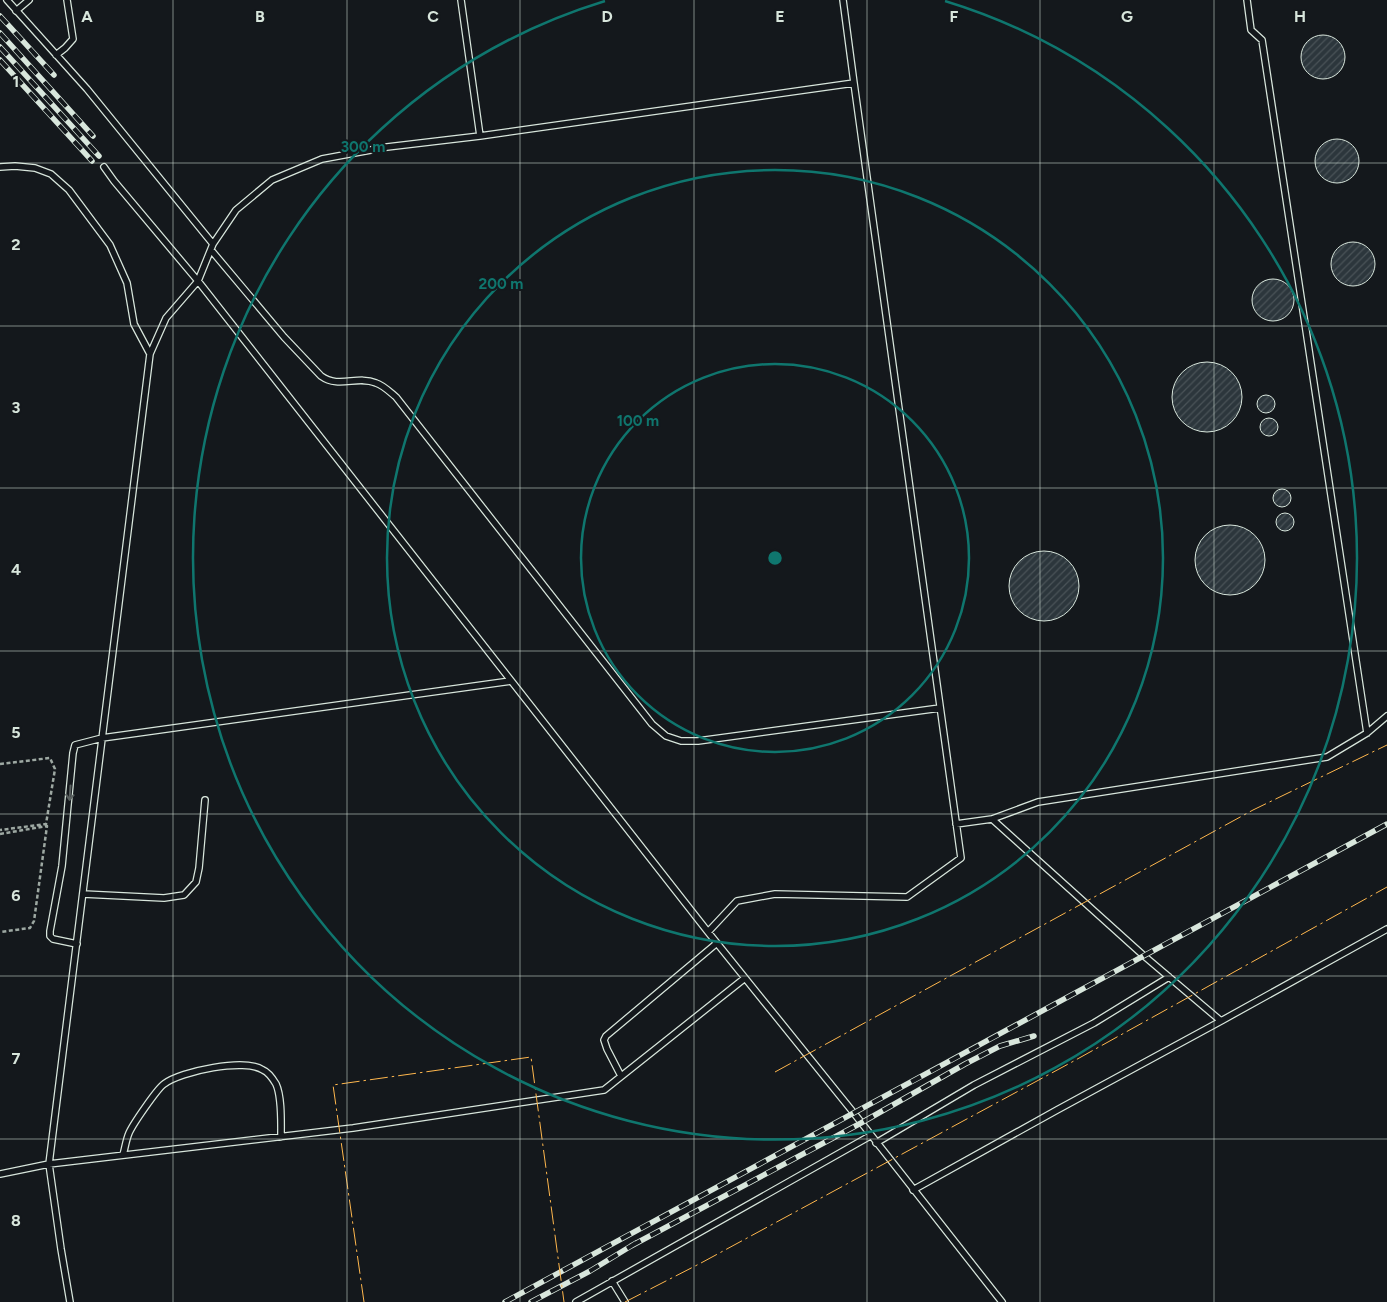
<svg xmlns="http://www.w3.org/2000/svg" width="1387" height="1302" viewBox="0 0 1387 1302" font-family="Figtree,sans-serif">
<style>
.building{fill:url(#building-hatch);stroke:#d8e6dc}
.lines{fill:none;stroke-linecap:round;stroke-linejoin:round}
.lane-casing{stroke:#d8e6dc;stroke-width:8}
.path{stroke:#9da8a2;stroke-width:2.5;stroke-dasharray:4 2.5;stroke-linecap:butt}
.lane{stroke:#14181c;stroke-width:5.5}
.rail-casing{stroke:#d8e6dc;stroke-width:5.5}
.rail{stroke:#14181c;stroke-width:4;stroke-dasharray:11;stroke-linecap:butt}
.power{stroke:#ffb74d;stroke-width:1;stroke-dasharray:18 4 2.5 4;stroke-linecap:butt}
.oneway{stroke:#59605f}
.grid{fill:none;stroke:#d8e6dc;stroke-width:1;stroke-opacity:0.55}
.ring{fill:none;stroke:#0f766e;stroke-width:2.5}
.grid-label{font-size:16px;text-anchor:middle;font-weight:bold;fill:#d8e6dc;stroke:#14181c;stroke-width:4;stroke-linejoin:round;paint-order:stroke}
.centre{fill:#0f766e;stroke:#14181c;stroke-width:2.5}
.ring-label{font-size:15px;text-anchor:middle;font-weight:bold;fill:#0f766e;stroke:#14181c;stroke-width:4;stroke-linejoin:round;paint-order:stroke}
</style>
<defs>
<pattern id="building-hatch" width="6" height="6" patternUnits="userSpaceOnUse" patternTransform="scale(1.25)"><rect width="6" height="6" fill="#2c363c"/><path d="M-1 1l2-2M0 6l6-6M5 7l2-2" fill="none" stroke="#4a5358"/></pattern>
</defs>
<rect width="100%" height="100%" fill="#14181c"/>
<path class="building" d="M1301 57a22 22 0 1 1 44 0a22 22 0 1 1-44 0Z
M1315 161a22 22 0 1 1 44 0a22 22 0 1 1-44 0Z
M1331 264a22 22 0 1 1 44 0a22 22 0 1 1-44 0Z
M1252 300a21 21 0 1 1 42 0a21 21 0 1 1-42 0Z
M1172 397a35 35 0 1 1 70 0a35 35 0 1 1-70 0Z
M1257 404a9 9 0 1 1 18 0a9 9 0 1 1-18 0Z
M1260 427a9 9 0 1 1 18 0a9 9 0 1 1-18 0Z
M1273 498a9 9 0 1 1 18 0a9 9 0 1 1-18 0Z
M1276 522a9 9 0 1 1 18 0a9 9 0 1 1-18 0Z
M1195 560a35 35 0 1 1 70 0a35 35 0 1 1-70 0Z
M1009 586a35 35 0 1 1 70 0a35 35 0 1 1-70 0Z"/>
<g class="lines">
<g class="lane-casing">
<path id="lane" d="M 7,0 L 87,89 L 213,244 L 198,281 L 166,318 L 150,354 L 49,1164 L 353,1128 L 604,1090 L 745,978
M 461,0 L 480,136 L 854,83 L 961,858 L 907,897 L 775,894 L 737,901 L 708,932
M 843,0 L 854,83
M 1247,0 L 1251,30 L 1262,40 L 1367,733
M 16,11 L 29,0
M 56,55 L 65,48 L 73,39 L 67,0
M 0,167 L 15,166 L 35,168 L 51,174 L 69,190 L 110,245 L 127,283 L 134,324 L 150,354
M 104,167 L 114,181 L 198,281 L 708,932 L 853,1112 L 1002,1302
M 213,244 L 236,210 L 272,180 L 322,159 L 387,147 L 480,136
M 211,250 L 284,337 L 321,376 C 339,389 357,375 376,383 C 383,385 390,392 396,397 L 652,724 L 666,736 L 681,741 L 698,741 L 940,708
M 992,819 L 1038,802 L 1327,757 L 1367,733 L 1387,716
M 956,824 L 992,819 L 1143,955 L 1221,1021 L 1387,929
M 83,894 L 164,898 L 184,895 L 196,882 L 199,868 L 205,800
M 77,944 L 53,939 L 50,936 L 50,931 L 62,866 L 73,753 L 75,745 L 102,738 L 511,681
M 621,1076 L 607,1049 L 604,1040 L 606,1036 L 717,943
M 876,1143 L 974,1085 L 1094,1023 L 1169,977
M 123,1155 C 125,1148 126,1140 129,1133 C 133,1124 157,1089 164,1084 C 181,1071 245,1058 263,1070 C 268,1072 273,1079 276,1084 C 282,1097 281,1122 281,1137
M 0,1174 L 49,1164 L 61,1249 L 70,1302
M 913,1190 L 1057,1110 L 1221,1021
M 612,1281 L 625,1302
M 576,1302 L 870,1136"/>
</g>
<path class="path" d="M 0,764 L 50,758 L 55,769 L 46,824 L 0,830
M 0,834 L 47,826 L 34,921 L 30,928 L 0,932"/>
<use href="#lane" class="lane"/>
<g class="rail-casing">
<path id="rail" d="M 0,16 L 54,75
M 0,33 L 93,136
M 0,47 L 99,156
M 0,60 L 92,161
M 631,1246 L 861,1123 L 965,1064 L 1000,1046 L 1034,1036
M 505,1302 L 1387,824
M 531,1302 L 590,1271 L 636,1243"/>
</g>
<use href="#rail" class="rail"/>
<path class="power" d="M 775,1072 L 1253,810 L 1387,745
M 364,1302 L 333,1085 L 531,1057 L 564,1302
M 625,1302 L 701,1263 L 1072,1062 L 1387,887"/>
</g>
<defs><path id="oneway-shaft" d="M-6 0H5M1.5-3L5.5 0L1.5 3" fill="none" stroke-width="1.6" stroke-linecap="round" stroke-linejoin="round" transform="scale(1.25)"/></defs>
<use class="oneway" href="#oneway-shaft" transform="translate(70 793) rotate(94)"/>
<path class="grid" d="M 173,0 L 173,1302M 347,0 L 347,1302M 520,0 L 520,1302M 694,0 L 694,1302M 867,0 L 867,1302M 1040,0 L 1040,1302M 1214,0 L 1214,1302M 0,163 L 1387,163M 0,326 L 1387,326M 0,488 L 1387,488M 0,651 L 1387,651M 0,814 L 1387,814M 0,976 L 1387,976M 0,1139 L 1387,1139"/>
<g class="ring">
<circle cx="775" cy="558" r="194"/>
<circle cx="775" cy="558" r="388"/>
<path d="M945 1A582 582 0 1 1 605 1"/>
</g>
<g class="grid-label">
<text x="87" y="22">A</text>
<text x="260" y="22">B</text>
<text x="433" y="22">C</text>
<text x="607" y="22">D</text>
<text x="780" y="22">E</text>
<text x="954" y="22">F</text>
<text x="1127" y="22">G</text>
<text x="1300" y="22">H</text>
<text x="16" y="87">1</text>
<text x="16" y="250">2</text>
<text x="16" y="413">3</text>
<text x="16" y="575">4</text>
<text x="16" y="738">5</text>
<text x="16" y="901">6</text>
<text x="16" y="1064">7</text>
<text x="16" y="1226">8</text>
</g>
<circle cx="775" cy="558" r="8" class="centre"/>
<g class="ring-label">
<text x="363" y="152">300 m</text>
<text x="501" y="289">200 m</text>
<text x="638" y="426">100 m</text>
</g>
</svg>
